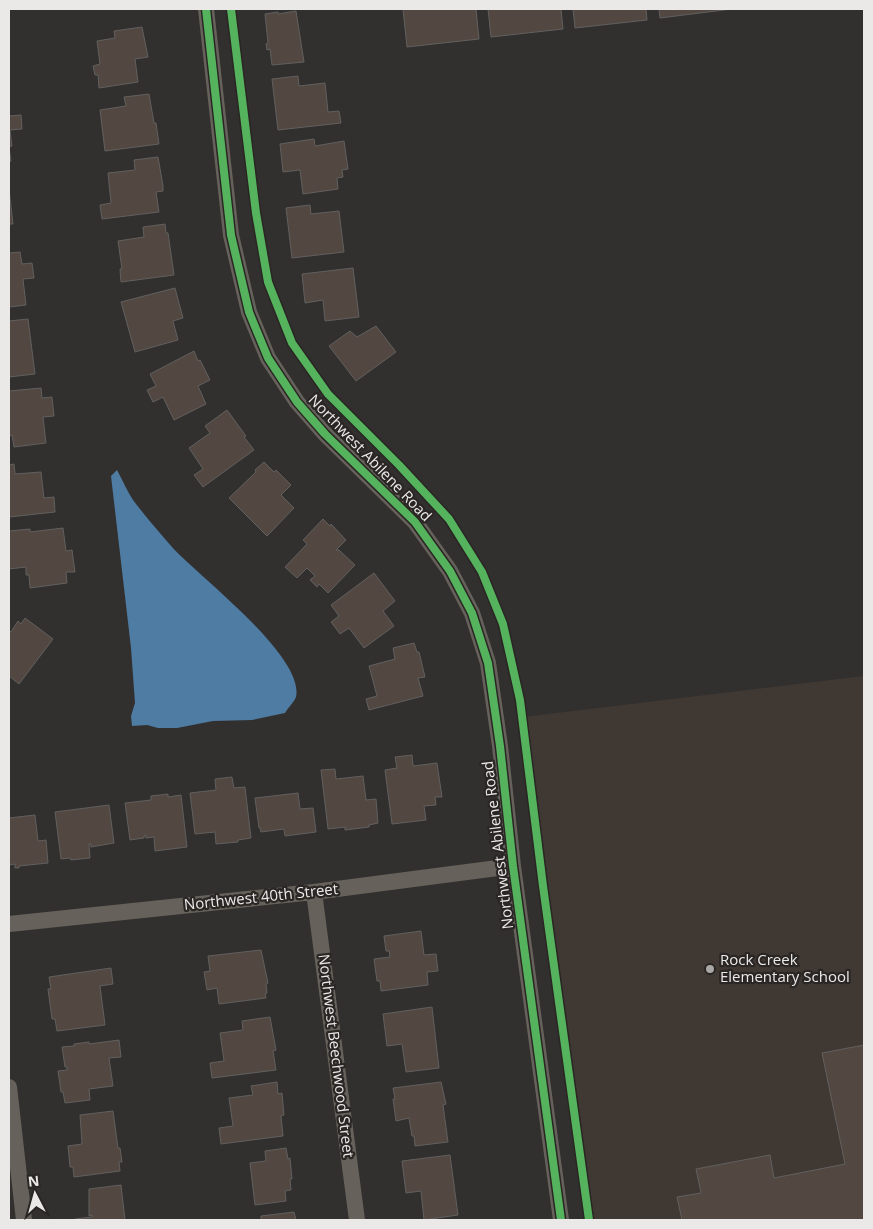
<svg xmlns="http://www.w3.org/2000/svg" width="873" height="1229" viewBox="0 0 873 1229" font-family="'Open Sans',sans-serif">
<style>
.built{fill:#403833}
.water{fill:#4e7ca3}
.building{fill:#524841;stroke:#61605f}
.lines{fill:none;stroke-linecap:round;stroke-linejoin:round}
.minor{stroke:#66625b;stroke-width:16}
.cycleway-casing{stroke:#292624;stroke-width:11}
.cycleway{stroke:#56b35d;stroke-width:8}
.poi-dot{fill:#aaa8a7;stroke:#292624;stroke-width:2}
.labels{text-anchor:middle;stroke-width:4.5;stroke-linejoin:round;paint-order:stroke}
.street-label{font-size:15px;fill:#ebe9e8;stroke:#292624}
.poi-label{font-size:15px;fill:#ebe9e8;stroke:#292624;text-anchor:start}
</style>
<rect width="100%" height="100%" fill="#32302f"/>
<path class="built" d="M 864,676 L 864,1220 L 588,1220 L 523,717 Z"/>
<path class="water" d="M 117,470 C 122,479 127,491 133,500 C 145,516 159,532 172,547 C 198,576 305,656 296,697 C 294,702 288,708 285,713 L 252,720 L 213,721 L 177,728 L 158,728 L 147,725 L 132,726 L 131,716 L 135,703 L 131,648 L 111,476 Z"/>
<path class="building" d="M 403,9 L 476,9 L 479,39 L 407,47 Z
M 488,9 L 561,9 L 563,29 L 491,37 Z
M 573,9 L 646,9 L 647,20 L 575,28 Z
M 659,9 L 732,9 L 660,18 Z
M 296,11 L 304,62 L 272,65 L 270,49 L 267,50 L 266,44 L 268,43 L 265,14 L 278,12 L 278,14 Z
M 142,27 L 148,57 L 135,59 L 138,82 L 99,88 L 98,75 L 95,75 L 93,66 L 100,64 L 97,41 L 115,38 L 114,31 Z
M 298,76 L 299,86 L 325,83 L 328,112 L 339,111 L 341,123 L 278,130 L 272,79 Z
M 149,94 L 154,123 L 156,123 L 159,144 L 105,151 L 100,110 L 126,106 L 124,97 Z
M 9,114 L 9,116 L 21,115 L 22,129 L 10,130 L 12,146 L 9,147 L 11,161 L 9,162 Z
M 314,139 L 315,146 L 344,141 L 348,169 L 342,170 L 343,177 L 337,178 L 338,189 L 303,194 L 300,170 L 283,172 L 280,144 Z
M 158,157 L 163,186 L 163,191 L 156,192 L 159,212 L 102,219 L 100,205 L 111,203 L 108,173 L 135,170 L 134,160 Z
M 9,189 L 13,224 L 9,224 Z
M 310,205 L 311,214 L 339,211 L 344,252 L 292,258 L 286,208 Z
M 165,224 L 166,233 L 168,233 L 174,275 L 121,282 L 120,269 L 122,269 L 118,241 L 144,237 L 143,227 Z
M 20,252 L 22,264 L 32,263 L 34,278 L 23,279 L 26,305 L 9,307 L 9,253 Z
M 353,268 L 359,317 L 325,321 L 323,300 L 305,303 L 302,274 Z
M 175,288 L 183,318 L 173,321 L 178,340 L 135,352 L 121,302 Z
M 28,319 L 35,374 L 9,377 L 9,321 Z
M 376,326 L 396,352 L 356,381 L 329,346 L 350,331 L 357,337 Z
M 194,351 L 198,361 L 200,360 L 210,380 L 198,386 L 206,404 L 174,420 L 163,397 L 153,402 L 147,390 L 156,386 L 150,374 Z
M 41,388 L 42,398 L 52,397 L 54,416 L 43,417 L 46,443 L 14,447 L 12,435 L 9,436 L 9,391 Z
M 227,410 L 246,436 L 244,437 L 254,450 L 203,487 L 194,475 L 203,469 L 189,448 L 210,433 L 205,426 Z
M 264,462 L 274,472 L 276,470 L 291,485 L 281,495 L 294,508 L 267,536 L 229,498 L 256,472 L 255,470 Z
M 14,464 L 15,474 L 41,472 L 44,498 L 54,497 L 55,512 L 9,517 L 9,465 Z
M 323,519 L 330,526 L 331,524 L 346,540 L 336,550 L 339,550 L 355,565 L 328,593 L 319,584 L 317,587 L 310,580 L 315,576 L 307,568 L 297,578 L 285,567 L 307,544 L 303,540 Z
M 63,528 L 66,551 L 72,550 L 75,572 L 66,572 L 67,583 L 30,588 L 29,575 L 26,575 L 26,567 L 9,569 L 9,531 L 30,529 L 30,532 Z
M 374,573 L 395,601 L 383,611 L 394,626 L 364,648 L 349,628 L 340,634 L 331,622 L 339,616 L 331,605 Z
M 25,618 L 53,639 L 19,684 L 9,676 L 9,630 L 11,632 L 18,621 L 21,624 Z
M 414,643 L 417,652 L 419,652 L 425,677 L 418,678 L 423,696 L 369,710 L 366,699 L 377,696 L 369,666 L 395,659 L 393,648 Z
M 412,755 L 413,766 L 437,763 L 442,797 L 435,797 L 436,805 L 424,806 L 426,820 L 392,824 L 385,770 L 397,768 L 395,757 Z
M 335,769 L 336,779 L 363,776 L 366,800 L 376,799 L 378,823 L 369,825 L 369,827 L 345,830 L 345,827 L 328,829 L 321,770 Z
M 232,777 L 234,788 L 245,787 L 251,838 L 238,840 L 238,842 L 216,844 L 215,832 L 195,834 L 190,793 L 216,790 L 215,779 Z
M 298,793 L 300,809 L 313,808 L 316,832 L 285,836 L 284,829 L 261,832 L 260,828 L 259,828 L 255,798 Z
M 168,794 L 168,797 L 181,795 L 187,847 L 155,851 L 154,837 L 146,838 L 146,835 L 144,836 L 144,838 L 130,840 L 125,803 L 151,800 L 151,796 Z
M 109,805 L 114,843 L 91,847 L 91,844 L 89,844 L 90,858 L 71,860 L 70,858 L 61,859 L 55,812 Z
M 35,815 L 38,841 L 46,840 L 48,863 L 19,866 L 19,868 L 15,868 L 15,864 L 9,865 L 9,818 Z
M 421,931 L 424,955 L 436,954 L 438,971 L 427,972 L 428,985 L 381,991 L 380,981 L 377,981 L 374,959 L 390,957 L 389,951 L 386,951 L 384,936 Z
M 261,950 L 268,983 L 266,984 L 267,993 L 265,994 L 266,998 L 219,1004 L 217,988 L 207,990 L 204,972 L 210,971 L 208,956 Z
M 111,968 L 113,984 L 100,986 L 105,1025 L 57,1031 L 55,1019 L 52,1019 L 48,989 L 51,989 L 49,977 Z
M 432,1007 L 439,1068 L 406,1072 L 402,1044 L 387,1046 L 383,1014 Z
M 270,1017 L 276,1050 L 273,1051 L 276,1070 L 212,1078 L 210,1063 L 224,1061 L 220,1033 L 243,1030 L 242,1021 Z
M 119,1040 L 121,1057 L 109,1058 L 113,1086 L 89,1089 L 90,1100 L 65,1103 L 63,1092 L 61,1092 L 58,1071 L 67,1070 L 67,1067 L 65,1067 L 62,1047 L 74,1046 L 74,1044 L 89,1042 L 89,1044 Z
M 864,1045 L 864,1220 L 682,1220 L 677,1197 L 701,1193 L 696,1169 L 770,1155 L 774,1178 L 845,1164 L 822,1053 Z
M 277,1082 L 278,1094 L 282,1093 L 284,1115 L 281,1116 L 283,1136 L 221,1144 L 219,1128 L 233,1126 L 229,1098 L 253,1095 L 251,1086 Z
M 441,1082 L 446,1104 L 443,1105 L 448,1142 L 415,1146 L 414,1136 L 412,1136 L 409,1118 L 396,1121 L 393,1099 L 395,1099 L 393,1088 Z
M 113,1111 L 118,1148 L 120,1148 L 122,1162 L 119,1162 L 120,1171 L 74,1177 L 73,1167 L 70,1167 L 68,1146 L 82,1144 L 80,1115 Z
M 286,1148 L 288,1159 L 290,1158 L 292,1179 L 290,1179 L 291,1190 L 285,1191 L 286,1201 L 255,1205 L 250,1163 L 266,1161 L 265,1151 Z
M 450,1155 L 458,1215 L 424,1220 L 421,1191 L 406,1193 L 402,1161 Z
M 121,1185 L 125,1220 L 75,1220 L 75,1219 L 92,1217 L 92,1215 L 89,1216 L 89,1189 Z
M 294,1212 L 296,1220 L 261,1220 L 261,1216 Z"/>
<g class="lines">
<path class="minor" d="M 206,9 L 231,235 L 249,312 L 268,358 L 297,402 L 325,434 L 415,522 L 450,571 L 472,613 L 488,663 L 500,746 L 513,866 L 561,1220
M 314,892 L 357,1220
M 9,924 L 314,892 L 513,866
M 9,1087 L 24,1220"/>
<g class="cycleway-casing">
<path id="cycleway" d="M 206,9 L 231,235 L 249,312 L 268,358 L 297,402 L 325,434 L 415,522 L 450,571 L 472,613 L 488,663 L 500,746 L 513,866 L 561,1220
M 231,9 L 256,213 L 268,282 L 292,343 L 328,394 L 399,465 L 449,519 L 482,572 L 503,624 L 520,700 L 543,886 L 589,1220"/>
</g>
<use href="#cycleway" class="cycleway"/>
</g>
<circle class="poi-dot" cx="710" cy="969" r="5"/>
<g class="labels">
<g class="street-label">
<text transform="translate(370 458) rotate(46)" y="5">Northwest Abilene Road</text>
<text transform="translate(498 845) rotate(-97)" y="5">Northwest Abilene Road</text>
<text transform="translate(261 897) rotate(-6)" y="5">Northwest 40th Street</text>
<text transform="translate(336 1056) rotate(83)" y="5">Northwest Beechwood Street</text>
</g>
<g class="poi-label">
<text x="720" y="965">Rock Creek<tspan x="720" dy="17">Elementary School</tspan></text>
</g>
</g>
<rect width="873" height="1229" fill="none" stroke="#ebe9e8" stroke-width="20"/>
<g transform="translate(35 1194) rotate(354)" stroke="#292624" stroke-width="4" paint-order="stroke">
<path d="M0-4L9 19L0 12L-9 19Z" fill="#ebe9e8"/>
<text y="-8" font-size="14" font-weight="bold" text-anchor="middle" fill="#ebe9e8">N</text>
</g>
</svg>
